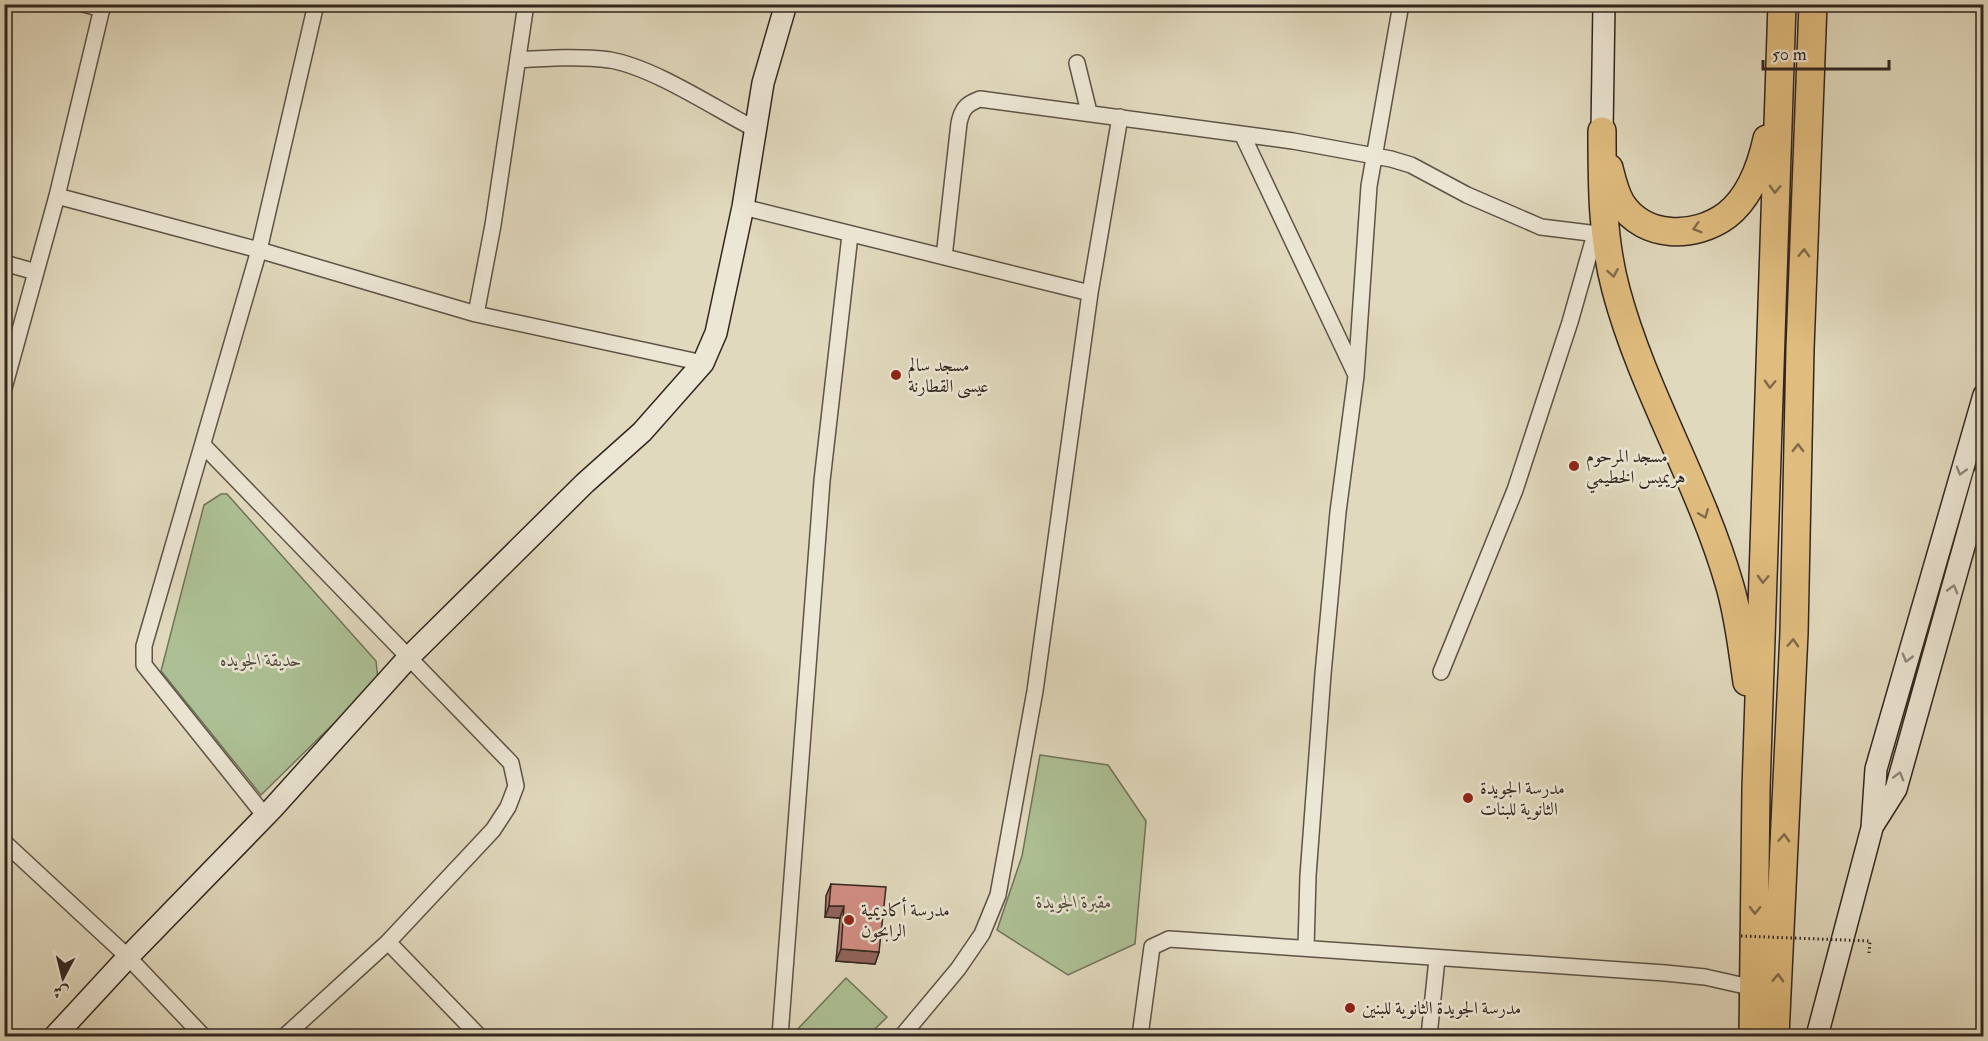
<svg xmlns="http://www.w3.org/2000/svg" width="1988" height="1041" viewBox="0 0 1988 1041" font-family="'IM FELL Double Pica',Amiri,serif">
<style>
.green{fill:#adc095;stroke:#70735a;stroke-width:1.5}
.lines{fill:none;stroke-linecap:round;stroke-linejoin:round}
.street-casing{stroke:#5e5347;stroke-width:18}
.secondary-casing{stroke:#322620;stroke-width:24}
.highway-casing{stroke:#322620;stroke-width:30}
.path{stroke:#322620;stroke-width:3;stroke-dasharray:1.5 3;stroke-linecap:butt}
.street{stroke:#ece6d4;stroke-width:15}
.secondary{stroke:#ece6d4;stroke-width:21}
.highway{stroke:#e0bc7e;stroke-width:27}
.path-bridge{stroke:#322620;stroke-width:3;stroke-dasharray:1.5 3;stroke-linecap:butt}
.wall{fill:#b47a71;stroke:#322620;stroke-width:1.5}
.shaded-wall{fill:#92635c;stroke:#322620;stroke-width:1.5}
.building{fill:#d18e83;stroke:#322620;stroke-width:1.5}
.oneway{stroke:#806a4a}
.oneway2{stroke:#8f867a}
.poi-dot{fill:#8f2418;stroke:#ece6d4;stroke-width:2}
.labels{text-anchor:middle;stroke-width:5;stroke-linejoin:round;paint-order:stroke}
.poi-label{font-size:18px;fill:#322620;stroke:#ece6d4;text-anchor:start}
.park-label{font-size:18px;font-style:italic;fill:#514c3d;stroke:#ece6d4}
</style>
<rect width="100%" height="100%" fill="#e1d9bd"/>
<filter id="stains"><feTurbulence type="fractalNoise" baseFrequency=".00333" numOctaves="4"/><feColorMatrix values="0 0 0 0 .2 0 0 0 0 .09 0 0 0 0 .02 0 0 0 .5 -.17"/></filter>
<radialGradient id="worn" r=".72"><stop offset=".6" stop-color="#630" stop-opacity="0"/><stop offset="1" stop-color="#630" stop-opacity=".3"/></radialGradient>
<path class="green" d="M 221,494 L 227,494 L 376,661 L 378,680 L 261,795 L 161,671 L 204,505 Z
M 1040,755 L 1108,765 L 1146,821 L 1135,944 L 1068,975 L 997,930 L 1022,856 Z
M 846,978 L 887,1017 L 868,1036 L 797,1036 L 794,1033 Z"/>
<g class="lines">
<g class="street-casing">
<path id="street" d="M 84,4 L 102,9
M 518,60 C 548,58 580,56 610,60 C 655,68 714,108 755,129
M 1077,63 L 1089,112
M 1242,134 L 1355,373
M 57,196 L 259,250 L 476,314 L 703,363
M 743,207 L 1090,293
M 944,257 L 959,123 C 962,109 966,104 980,99 L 1293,141 L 1391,159 L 1411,165 L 1467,195 L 1541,227 L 1606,235
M 4,263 L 36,272
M 476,314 L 493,225 L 526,4
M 4,388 L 57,196 L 103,4
M 204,446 L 511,763 L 516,786 L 508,807 L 493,830 L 388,942 L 285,1036
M 1441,672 L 1515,490 L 1570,322 L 1595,234
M 265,816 L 144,665 L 144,646 L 259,250 L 316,4
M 4,842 L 128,957 L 203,1036
M 388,942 L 479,1036
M 1306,948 L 1308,876 L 1323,674 L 1338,512 L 1356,376 L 1369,186 L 1401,4
M 780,1036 L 822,481 L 850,235
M 902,1036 L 958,969 L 982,934 L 998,895 L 1035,691 L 1090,293 L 1120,117
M 1140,1036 L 1152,947 L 1169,939 L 1665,973 L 1705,977 L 1754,988
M 1429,1036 L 1437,959"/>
</g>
<g class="secondary-casing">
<path id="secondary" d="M 1602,131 L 1604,4
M 1872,827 L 1896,789 L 1984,475
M 55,1036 L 128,957 L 272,809 L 408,658 L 585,483 L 642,432 L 703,363 L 716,333 L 743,207 L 763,83 L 786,4
M 1817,1036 L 1872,828 L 1876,769 L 1984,395"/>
</g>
<g class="highway-casing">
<path id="highway" d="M 1602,131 C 1602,185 1602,238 1616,290 C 1643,391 1700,483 1729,583 C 1739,616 1742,649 1747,682
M 1609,168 C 1612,180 1615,193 1621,203 C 1644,239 1695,239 1727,215 C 1750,197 1761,166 1767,139
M 1753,1036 L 1756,789 L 1782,4
M 1775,1036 L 1794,633 L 1800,349 L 1813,4"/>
</g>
<path class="path" d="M 1869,953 L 1870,941"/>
<use href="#street" class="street"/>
<use href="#secondary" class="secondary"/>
<use href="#highway" class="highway"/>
<path class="path-bridge" d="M 1741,936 L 1870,941"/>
</g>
<path class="wall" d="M 831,884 L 879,952 L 875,964 L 836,961 L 840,918 L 825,917 L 826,896 Z"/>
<path class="shaded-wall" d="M 829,906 L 844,906 L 840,918 L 825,917 Z
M 841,949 L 879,952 L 875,964 L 836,961 Z"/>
<path class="building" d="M 831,884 L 886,887 L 879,952 L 841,949 L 844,906 L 829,906 Z"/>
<defs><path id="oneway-chevron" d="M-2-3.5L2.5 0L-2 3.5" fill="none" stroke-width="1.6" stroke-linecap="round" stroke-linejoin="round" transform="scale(1.5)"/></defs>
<g class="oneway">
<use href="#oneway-chevron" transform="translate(1775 189) rotate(92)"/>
<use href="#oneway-chevron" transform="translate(1697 228) rotate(164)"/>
<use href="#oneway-chevron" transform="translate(1804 253) rotate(-88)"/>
<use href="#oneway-chevron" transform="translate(1613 273) rotate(80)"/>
<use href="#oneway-chevron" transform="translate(1770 384) rotate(92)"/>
<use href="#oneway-chevron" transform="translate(1798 448) rotate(-89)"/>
<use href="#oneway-chevron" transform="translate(1704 514) rotate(68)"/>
<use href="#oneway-chevron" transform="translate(1763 579) rotate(92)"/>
<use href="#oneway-chevron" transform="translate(1793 643) rotate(-87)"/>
<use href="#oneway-chevron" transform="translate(1784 838) rotate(-87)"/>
<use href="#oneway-chevron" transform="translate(1755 910) rotate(91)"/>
<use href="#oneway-chevron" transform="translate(1778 978) rotate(-88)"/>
</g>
<g class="oneway2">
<use href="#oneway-chevron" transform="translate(1961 471) rotate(106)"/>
<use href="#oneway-chevron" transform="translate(1953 589) rotate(-74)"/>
<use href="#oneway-chevron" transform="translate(1907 658) rotate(106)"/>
<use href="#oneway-chevron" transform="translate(1899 776) rotate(-74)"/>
</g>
<g class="poi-dot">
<circle cx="896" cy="375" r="6"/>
<circle cx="1574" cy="466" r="6"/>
<circle cx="1468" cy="798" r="6"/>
<circle cx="849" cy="920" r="6"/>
<circle cx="1350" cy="1008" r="6"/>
</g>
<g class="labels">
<g class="poi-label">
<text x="908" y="371">مسجد سالم<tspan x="908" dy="21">عيسى القطارنة</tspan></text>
<text x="1586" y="462">مسجد المرحوم<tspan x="1586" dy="21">هريميس الخطيمي</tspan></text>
<text x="1480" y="794">مدرسة الجويدة<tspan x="1480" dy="21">الثانوية للبنات</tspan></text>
<text x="861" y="916">مدرسة أكاديمية<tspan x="861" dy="21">الرابحون</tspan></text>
<text x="1362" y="1014">مدرسة الجويدة الثانوية للبنين</text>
</g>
<g class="park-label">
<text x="261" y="666">حديقة الجويده</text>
<text x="1074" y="908">مقبرة الجويدة</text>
</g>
</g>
<rect width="1988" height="1041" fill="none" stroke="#e1d9bd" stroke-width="24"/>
<rect x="6" y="6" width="1976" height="1029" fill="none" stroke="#322620" stroke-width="3"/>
<rect x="12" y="12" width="1964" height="1017" fill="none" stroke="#322620" stroke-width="1.5"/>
<g transform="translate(63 978) rotate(187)" stroke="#ece6d4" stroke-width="4.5" paint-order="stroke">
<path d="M0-4.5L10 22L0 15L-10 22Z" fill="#322620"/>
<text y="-9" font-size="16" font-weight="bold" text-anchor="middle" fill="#322620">ش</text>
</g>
<path d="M1763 60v9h126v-9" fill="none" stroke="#322620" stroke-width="3"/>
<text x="1772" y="60" font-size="18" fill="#322620" stroke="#ece6d4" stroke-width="4.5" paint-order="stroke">50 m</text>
<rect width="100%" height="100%" filter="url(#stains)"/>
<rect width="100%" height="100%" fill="url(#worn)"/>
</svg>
